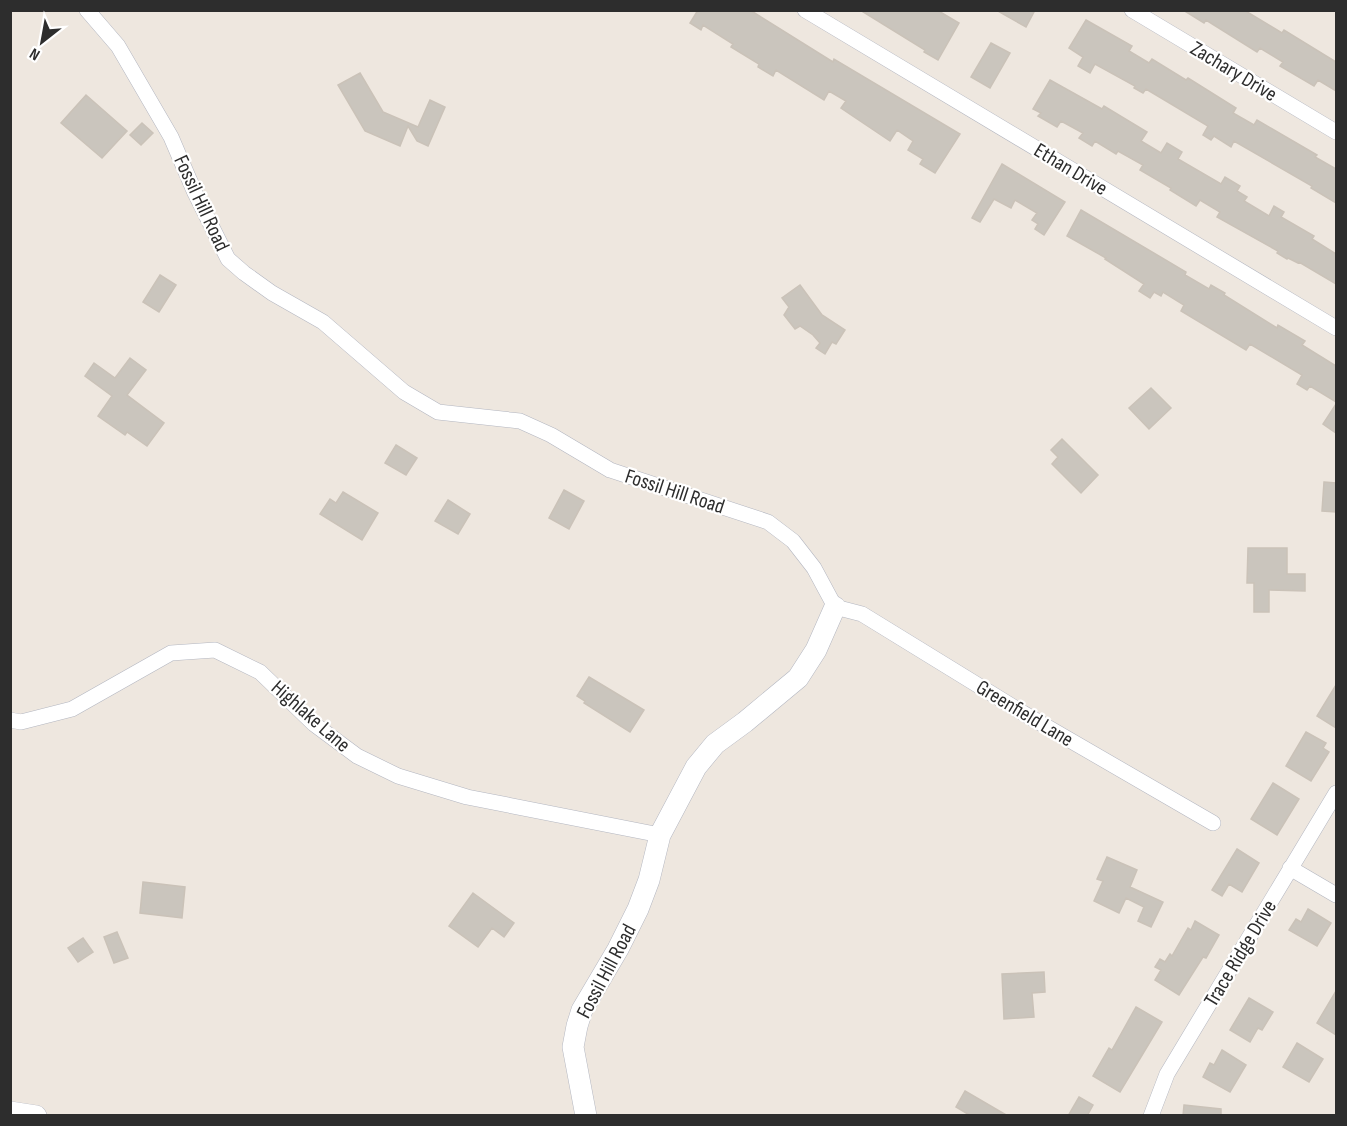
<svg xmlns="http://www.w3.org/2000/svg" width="1347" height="1126" viewBox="0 0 1347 1126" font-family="'Sofia Sans Condensed',sans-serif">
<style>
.building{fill:#cac5bd;stroke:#cac2b8;stroke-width:1.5}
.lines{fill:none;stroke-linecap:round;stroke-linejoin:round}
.street-casing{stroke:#b3b6c0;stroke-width:16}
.secondary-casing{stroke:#b3b6c0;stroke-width:22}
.street{stroke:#fff;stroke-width:15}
.secondary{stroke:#fff;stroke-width:21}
.labels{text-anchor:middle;stroke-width:4.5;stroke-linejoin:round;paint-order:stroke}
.street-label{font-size:21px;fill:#2d2d2d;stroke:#fff}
</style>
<rect width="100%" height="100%" fill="#eee7df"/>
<path class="building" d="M 698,10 L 750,10 L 833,62 L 834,59 L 960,134 L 935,173 L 920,164 L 923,159 L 908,150 L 913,141 L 897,130 L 890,141 L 841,108 L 846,101 L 829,91 L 824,100 L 776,70 L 773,76 L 758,67 L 759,64 L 731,47 L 733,44 L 703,25 L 701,30 L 690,23 Z
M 860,10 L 937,10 L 959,23 L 938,60 L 924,52 L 925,50 Z
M 996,10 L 1035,10 L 1026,27 Z
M 1183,10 L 1244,10 L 1282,33 L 1284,30 L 1336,62 L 1336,91 L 1318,80 L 1314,86 L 1280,66 L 1283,62 L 1260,48 L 1257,52 L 1206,20 L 1204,23 Z
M 1086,20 L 1132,46 L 1129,51 L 1149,63 L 1152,59 L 1186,80 L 1188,78 L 1236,108 L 1233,113 L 1254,125 L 1257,120 L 1317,155 L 1315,157 L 1336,169 L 1336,203 L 1311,188 L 1312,186 L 1234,141 L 1231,147 L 1214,136 L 1211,140 L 1203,135 L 1208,126 L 1146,89 L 1143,93 L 1134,88 L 1135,86 L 1095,64 L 1090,73 L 1078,66 L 1083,57 L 1069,48 Z
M 991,43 L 1010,53 L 990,88 L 971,77 Z
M 360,73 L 383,112 L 418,127 L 430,100 L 445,107 L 428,146 L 417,141 L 408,126 L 400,146 L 365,131 L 338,85 Z
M 1050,80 L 1102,109 L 1104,106 L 1147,132 L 1141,141 L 1161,153 L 1167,143 L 1182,152 L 1178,159 L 1221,184 L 1225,177 L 1240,186 L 1237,191 L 1247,197 L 1244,201 L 1269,216 L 1274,206 L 1284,212 L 1281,217 L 1314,236 L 1312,239 L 1336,254 L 1336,284 L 1299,262 L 1298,263 L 1288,258 L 1287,259 L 1277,253 L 1278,251 L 1217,217 L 1220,212 L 1200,200 L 1196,206 L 1170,190 L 1171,188 L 1140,170 L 1143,165 L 1118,151 L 1116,154 L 1095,141 L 1092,146 L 1079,138 L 1083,133 L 1061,121 L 1057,127 L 1038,116 L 1041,113 L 1033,109 Z
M 86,95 L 127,131 L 102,158 L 61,123 Z
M 142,123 L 153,133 L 141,145 L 130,135 Z
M 1002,164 L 1065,202 L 1044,235 L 1035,229 L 1038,224 L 1032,220 L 1037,213 L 1015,200 L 1011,208 L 994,199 L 980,222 L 972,218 Z
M 1081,210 L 1186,272 L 1185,275 L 1209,289 L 1211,285 L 1225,293 L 1224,295 L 1277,328 L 1278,325 L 1305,341 L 1302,345 L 1336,366 L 1336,402 L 1310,386 L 1307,390 L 1297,384 L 1302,375 L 1250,344 L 1246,350 L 1181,311 L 1184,305 L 1163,292 L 1161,296 L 1154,292 L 1150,298 L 1139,291 L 1144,284 L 1105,259 L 1106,258 L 1067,236 Z
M 160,275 L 176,285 L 159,312 L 143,302 Z
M 800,285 L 822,315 L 845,330 L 836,344 L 832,342 L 825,354 L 816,348 L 820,343 L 813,335 L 800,326 L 795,329 L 784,315 L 789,307 L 782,298 Z
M 130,358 L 146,370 L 127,395 L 164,423 L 147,446 L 127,432 L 125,435 L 98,416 L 112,396 L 85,376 L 94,363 L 115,378 Z
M 1151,388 L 1171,408 L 1149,429 L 1129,408 Z
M 1336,404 L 1336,433 L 1323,424 Z
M 1062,439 L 1098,475 L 1081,493 L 1052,464 L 1058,457 L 1051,450 Z
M 396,445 L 417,458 L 406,475 L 385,463 Z
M 1324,482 L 1336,483 L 1336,512 L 1322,511 Z
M 564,490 L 584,501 L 569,529 L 549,518 Z
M 343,492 L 378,513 L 362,540 L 320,514 L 330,499 L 336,503 Z
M 448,500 L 470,514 L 458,534 L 435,521 Z
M 1248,548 L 1287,548 L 1287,574 L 1305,574 L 1305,591 L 1269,590 L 1269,612 L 1254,612 L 1254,583 L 1247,583 Z
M 589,677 L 644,710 L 630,732 L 584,703 L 585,701 L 577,696 Z
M 1336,685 L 1336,728 L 1317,716 Z
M 1306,732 L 1326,743 L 1323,748 L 1329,752 L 1311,781 L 1286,766 Z
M 1273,783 L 1299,799 L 1277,835 L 1251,819 Z
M 1237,849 L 1259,863 L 1242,892 L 1229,884 L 1222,896 L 1212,890 Z
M 1107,857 L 1137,870 L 1130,887 L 1163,902 L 1151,927 L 1138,921 L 1144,907 L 1126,898 L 1119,913 L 1094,901 L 1103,881 L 1097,879 Z
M 143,882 L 185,887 L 182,918 L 140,913 Z
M 473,893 L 514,923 L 504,937 L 492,928 L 478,947 L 449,926 Z
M 1308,909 L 1331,923 L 1317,946 L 1289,930 L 1296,919 L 1301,922 Z
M 1195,921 L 1219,935 L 1206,958 L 1203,957 L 1179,995 L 1155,980 L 1161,970 L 1155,967 L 1160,959 L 1165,962 L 1170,954 L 1172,956 L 1188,928 L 1191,930 Z
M 117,932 L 128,958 L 114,963 L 104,937 Z
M 83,938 L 93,952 L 78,962 L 68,948 Z
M 1044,972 L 1045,992 L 1032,993 L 1034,1017 L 1004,1019 L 1002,974 Z
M 1336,991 L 1336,1035 L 1317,1023 Z
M 1249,998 L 1273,1012 L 1262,1030 L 1258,1028 L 1250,1042 L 1230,1030 Z
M 1136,1007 L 1162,1022 L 1120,1092 L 1093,1076 L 1109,1048 L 1112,1050 Z
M 1297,1043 L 1323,1059 L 1309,1082 L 1283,1067 Z
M 1222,1050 L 1246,1065 L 1230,1092 L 1203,1077 L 1210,1063 L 1214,1065 Z
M 965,1091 L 1008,1116 L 971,1116 L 956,1107 Z
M 1079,1097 L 1093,1105 L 1087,1116 L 1068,1116 Z
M 1184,1105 L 1221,1109 L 1221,1116 L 1183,1116 Z"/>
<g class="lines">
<g class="street-casing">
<path id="street" d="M 87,10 L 118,46 L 171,137 L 195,193 L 228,259 L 244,273 L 272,293 L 323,322 L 404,392 L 438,412 L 520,421 L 551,435 L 610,470 L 768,522 L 793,541 L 814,568 L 835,607 L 862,614 L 1023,713 L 1213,823
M 805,10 L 1336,328
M 1132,10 L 1336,132
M 10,720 L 21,722 L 72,709 L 171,653 L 215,650 L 260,672 L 314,724 L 357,756 L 398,776 L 467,797 L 660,835
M 1290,868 L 1336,895
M 1151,1116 L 1167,1074 L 1336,793"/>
</g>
<g class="secondary-casing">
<path id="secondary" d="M 10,1112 L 36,1116
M 586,1116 L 573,1047 L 577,1026 L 582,1010 L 618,949 L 638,909 L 649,880 L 660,835 L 696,767 L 715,744 L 745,722 L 798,678 L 816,650 L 835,607"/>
</g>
<use href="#street" class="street"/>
<use href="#secondary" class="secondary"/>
</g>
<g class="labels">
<g class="street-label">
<text transform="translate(1234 71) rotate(31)" y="7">Zachary Drive</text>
<text transform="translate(1071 169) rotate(31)" y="7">Ethan Drive</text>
<text transform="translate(202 203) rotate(65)" y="7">Fossil Hill Road</text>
<text transform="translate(675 491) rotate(18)" y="7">Fossil Hill Road</text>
<text transform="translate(1025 713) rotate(31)" y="7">Greenfield Lane</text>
<text transform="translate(311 716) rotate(41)" y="7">Highlake Lane</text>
<text transform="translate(1240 953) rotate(-59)" y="7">Trace Ridge Drive</text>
<text transform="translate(606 971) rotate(-62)" y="7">Fossil Hill Road</text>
</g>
</g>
<rect width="1347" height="1126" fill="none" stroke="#2d2d2d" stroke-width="24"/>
<g transform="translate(42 42) rotate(211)" stroke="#ffffff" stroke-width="4.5" paint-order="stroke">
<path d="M0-4.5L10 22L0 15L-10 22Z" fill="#2d2d2d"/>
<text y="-9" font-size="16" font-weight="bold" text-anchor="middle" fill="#2d2d2d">N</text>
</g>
</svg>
